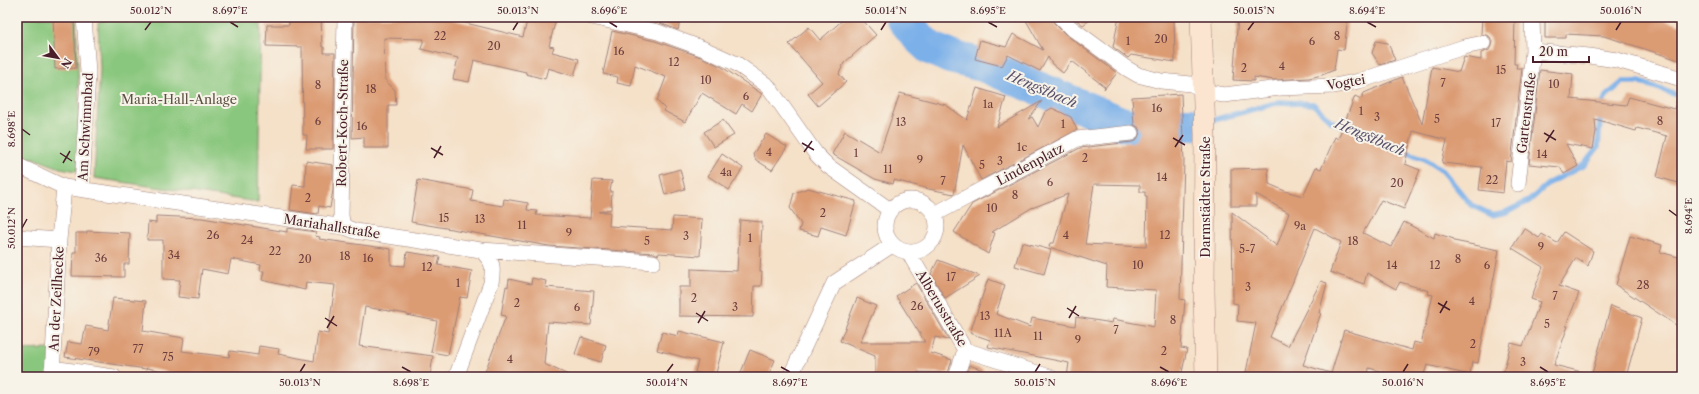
<svg xmlns="http://www.w3.org/2000/svg" width="1699" height="394" viewBox="0 0 1699 394" font-family="'Libre Caslon Text',serif">
<style>
.green{fill:#8ac77e;stroke:#6a7354}
.lines{fill:none;stroke-linecap:round;stroke-linejoin:round}
.stream{stroke:#7bb0e9;stroke-width:5.5}
.river{stroke:#7bb0e9;stroke-width:34}
.building{fill:#db9b73;fill-rule:evenodd}
.street-casing{stroke:#a0807a;stroke-width:16}
.secondary-casing{stroke:#a0807a;stroke-width:22}
.street{stroke:#fff;stroke-width:15}
.secondary{stroke:#fce5d0;stroke-width:21}
.ticks{fill:none;stroke:#4a1f2b;stroke-width:1.5}
.labels{text-anchor:middle;stroke-width:4;stroke-linejoin:round;paint-order:stroke}
.number-label{font-size:11px;fill:#6e3e3d}
.street-label{font-size:13px;fill:#4a1f2b;stroke:#f7f3e8}
.park-label{font-size:13px;fill:#5d5144;stroke:#f7f3e8}
.water-label{font-size:14px;font-style:italic;fill:#5b526e;stroke:#f7f3e8}
.neatline{fill:none;stroke:#4a1f2b;stroke-width:1.5}
.ticks-label{font-size:10px;text-anchor:middle;fill:#4a1f2b}
</style>
<rect width="100%" height="100%" fill="#f7f3e8"/>
<filter id="ink" filterUnits="userSpaceOnUse"><feTurbulence type="fractalNoise" baseFrequency=".025" numOctaves="2"/><feDisplacementMap in="SourceGraphic" scale="8" xChannelSelector="R" yChannelSelector="G"/><feConvolveMatrix kernelMatrix="1 2 1 2 8 2 1 2 1" color-interpolation-filters="sRGB"/></filter>
<filter id="wash" filterUnits="userSpaceOnUse"><feTurbulence type="fractalNoise" baseFrequency=".012" numOctaves="4" result="noise"/><feDisplacementMap in="SourceGraphic" scale="16" xChannelSelector="R" yChannelSelector="G"/><feGaussianBlur stdDeviation="0.9" result="paint"/><feColorMatrix in="noise" values="0 0 0 0 0 0 0 0 0 0 0 0 0 0 0 0 0 1.4 0 .05"/><feComposite in="paint" operator="in"/></filter>
<g filter="url(#wash)">
<rect width="100%" height="100%" fill="#f5e0c8"/>
<path class="green" d="M 17,17 L 76,17 L 81,156 L 77,171 L 60,168 L 33,158 L 24,160 L 17,158 Z
M 116,17 L 261,17 L 258,202 L 94,178 L 100,69 L 98,23 Z
M 51,349 L 50,377 L 17,377 L 17,350 Z"/>
<g class="lines">
<path class="stream" d="M 1191,124 L 1206,122 L 1280,102 L 1313,104 L 1330,120 L 1348,129
M 1401,150 L 1425,159 L 1442,170 L 1471,205 L 1492,215 L 1506,212 L 1529,201 L 1549,183 L 1584,165 L 1598,147 L 1601,108 L 1606,96 L 1623,82 L 1640,82 L 1682,97"/>
<path class="river" d="M 902,17 L 918,37 L 930,48 L 950,57 L 983,65 L 1118,122 L 1128,125 L 1191,124"/>
</g>
<g id="blocks">
<path class="building" d="M 53,17 L 74,17 L 76,68 L 55,69 Z
M 296,17 L 321,17 L 322,47 L 324,47 L 324,53 L 335,53 L 333,149 L 306,149 L 307,135 L 303,135 L 302,47 L 266,46 L 267,25 L 289,25 L 289,18 Z
M 354,17 L 441,17 L 523,37 L 528,17 L 548,17 L 556,19 L 549,46 L 554,47 L 552,52 L 579,59 L 574,76 L 548,68 L 545,79 L 526,74 L 526,72 L 474,60 L 469,82 L 453,79 L 458,58 L 421,49 L 424,39 L 384,38 L 385,80 L 395,90 L 396,105 L 388,105 L 388,148 L 364,148 L 364,137 L 352,138 Z
M 633,17 L 681,17 L 678,30 L 660,23 Z
M 846,17 L 860,17 L 876,35 L 844,63 L 839,74 L 846,82 L 818,106 L 808,94 L 822,82 L 789,44 L 809,27 L 820,40 Z
M 1024,17 L 1051,17 L 1054,23 L 1065,34 L 1117,73 L 1104,89 L 1105,87 L 1072,61 L 1063,73 L 1052,64 L 1048,57 L 1040,71 L 1008,55 L 1002,66 L 975,59 L 980,40 L 1006,47 L 1013,34 L 1043,50 Z
M 1073,17 L 1094,17 L 1083,25 Z
M 1119,17 L 1174,17 L 1175,62 L 1131,55 L 1128,58 L 1113,47 Z
M 1238,17 L 1348,17 L 1344,50 L 1337,49 L 1334,70 L 1322,75 L 1309,78 L 1274,80 L 1254,77 L 1254,81 L 1233,80 Z
M 1482,17 L 1515,17 L 1514,64 L 1517,64 L 1516,68 L 1522,68 L 1511,162 L 1506,161 L 1503,193 L 1479,190 L 1482,167 L 1442,163 L 1447,140 L 1413,131 L 1405,164 L 1420,170 L 1404,209 L 1381,200 L 1363,233 L 1391,247 L 1404,222 L 1434,238 L 1435,233 L 1454,239 L 1454,241 L 1499,250 L 1478,363 L 1472,362 L 1470,375 L 1427,365 L 1423,377 L 1401,377 L 1369,368 L 1368,377 L 1330,377 L 1344,330 L 1412,350 L 1414,342 L 1421,344 L 1433,295 L 1428,294 L 1429,291 L 1400,282 L 1396,289 L 1367,273 L 1364,284 L 1330,272 L 1341,242 L 1315,228 L 1270,337 L 1288,346 L 1321,281 L 1327,283 L 1319,313 L 1321,313 L 1303,365 L 1331,373 L 1330,377 L 1245,377 L 1256,323 L 1237,321 L 1238,304 L 1233,303 L 1232,212 L 1277,246 L 1289,213 L 1256,194 L 1256,206 L 1231,206 L 1231,169 L 1268,168 L 1269,184 L 1285,191 L 1303,196 L 1316,167 L 1321,169 L 1335,137 L 1338,139 L 1355,96 L 1361,99 L 1364,93 L 1402,77 L 1422,124 L 1432,67 L 1459,72 L 1464,57 L 1481,60 L 1481,53 L 1489,50 L 1491,46 L 1492,42 L 1490,37 L 1486,35 L 1481,34 Z
M 1545,17 L 1653,17 L 1682,26 L 1682,61 L 1604,36 L 1566,34 L 1566,38 L 1545,38 Z
M 612,31 L 655,41 L 701,57 L 722,67 L 762,94 L 752,111 L 742,104 L 736,114 L 702,93 L 685,122 L 664,111 L 665,109 L 657,101 L 666,77 L 635,65 L 631,86 L 617,83 L 618,77 L 603,74 Z
M 1376,41 L 1388,43 L 1395,60 L 1380,65 L 1372,53 Z
M 1540,70 L 1573,74 L 1571,99 L 1626,105 L 1629,97 L 1674,109 L 1677,99 L 1682,100 L 1682,184 L 1657,177 L 1667,136 L 1637,128 L 1636,131 L 1595,119 L 1596,131 L 1593,149 L 1566,144 L 1578,166 L 1564,174 L 1560,167 L 1529,164 Z
M 977,88 L 1006,97 L 997,127 L 1042,101 L 1028,119 L 1032,117 L 1038,127 L 1045,112 L 1052,108 L 1071,117 L 1077,130 L 981,180 L 963,145 L 954,194 L 929,189 L 894,180 L 893,184 L 875,179 L 832,154 L 845,131 L 880,152 L 900,93 L 946,105 L 967,120 Z
M 1181,94 L 1184,161 L 1180,299 L 1185,300 L 1181,348 L 1187,349 L 1181,377 L 1067,377 L 1069,363 L 988,347 L 990,340 L 970,333 L 988,279 L 1005,285 L 996,314 L 1030,327 L 1032,318 L 1075,326 L 1076,317 L 1112,323 L 1113,319 L 1154,327 L 1156,290 L 1106,287 L 1107,266 L 1049,247 L 1050,243 L 1054,243 L 1068,194 L 1032,208 L 1033,207 L 992,232 L 995,233 L 988,254 L 954,232 L 972,204 L 1080,148 L 1132,142 L 1137,140 L 1140,132 L 1138,127 L 1134,125 L 1132,97 ZM 1094,184 L 1140,185 L 1140,192 L 1145,192 L 1145,196 L 1147,196 L 1146,247 L 1085,244 Z
M 723,120 L 734,135 L 714,147 L 704,132 Z
M 766,134 L 787,147 L 772,170 L 756,160 L 753,154 Z
M 722,154 L 743,168 L 729,190 L 708,176 Z
M 306,161 L 333,165 L 333,190 L 330,208 L 319,206 L 318,214 L 290,210 L 293,185 L 305,186 Z
M 680,169 L 685,189 L 665,195 L 660,175 Z
M 418,180 L 473,190 L 471,201 L 503,206 L 504,199 L 528,203 L 527,210 L 537,211 L 536,215 L 590,218 L 593,180 L 612,181 L 610,191 L 612,191 L 611,209 L 599,212 L 610,212 L 609,226 L 672,230 L 673,217 L 702,219 L 700,256 L 659,253 L 658,255 L 654,253 L 549,246 L 411,222 Z
M 808,188 L 856,201 L 846,235 L 821,227 L 818,236 L 799,231 L 801,224 L 790,208 L 794,193 Z
M 156,216 L 202,218 L 287,232 L 287,228 L 316,232 L 315,236 L 320,237 L 319,239 L 391,249 L 391,265 L 405,266 L 407,252 L 440,257 L 438,265 L 472,271 L 467,298 L 460,297 L 448,355 L 431,352 L 437,321 L 407,315 L 407,314 L 365,307 L 359,346 L 433,356 L 430,377 L 194,377 L 147,368 L 146,369 L 65,357 L 68,342 L 82,344 L 86,326 L 108,330 L 113,298 L 146,301 L 143,331 L 184,338 L 182,351 L 229,357 L 230,351 L 258,355 L 259,346 L 279,349 L 278,354 L 314,361 L 318,332 L 328,334 L 335,285 L 306,282 L 305,290 L 262,280 L 264,271 L 260,271 L 261,265 L 231,259 L 228,274 L 202,269 L 198,299 L 178,297 L 180,280 L 163,279 L 163,240 L 147,240 L 148,222 L 156,223 Z
M 740,220 L 762,222 L 760,272 L 762,272 L 761,286 L 754,286 L 753,317 L 679,316 L 679,287 L 691,287 L 691,269 L 737,271 Z
M 1524,228 L 1539,238 L 1542,234 L 1557,243 L 1564,232 L 1593,251 L 1588,266 L 1576,258 L 1559,286 L 1579,293 L 1566,326 L 1568,326 L 1554,365 L 1582,372 L 1581,377 L 1502,377 L 1511,343 L 1523,346 L 1540,302 L 1531,299 L 1543,267 L 1512,248 Z
M 87,231 L 130,233 L 129,264 L 124,264 L 124,277 L 72,276 L 73,252 L 76,252 L 76,233 L 87,233 Z
M 1630,236 L 1662,245 L 1660,252 L 1682,258 L 1682,329 L 1616,285 Z
M 1022,242 L 1051,250 L 1044,274 L 1015,266 Z
M 938,260 L 980,276 L 945,298 L 931,274 Z
M 532,278 L 546,281 L 545,287 L 594,291 L 591,325 L 548,322 L 544,364 L 573,377 L 483,377 L 506,316 L 501,315 L 506,286 L 508,287 L 509,279 L 531,284 Z
M 916,283 L 949,340 L 935,337 L 931,353 L 952,360 L 948,373 L 918,372 L 918,377 L 875,377 L 875,356 L 840,341 L 857,298 L 876,306 L 860,342 L 925,342 L 896,296 Z
M 1611,306 L 1642,318 L 1626,377 L 1591,377 Z
M 679,331 L 724,342 L 715,377 L 695,372 L 698,361 L 657,350 L 662,332 L 678,336 Z
M 581,337 L 606,345 L 601,362 L 575,354 Z
M 750,350 L 775,360 L 768,377 L 739,377 Z
M 969,365 L 983,370 L 982,373 L 967,373 Z"/>
</g>
</g>
<g filter="url(#ink)">
<use href="#blocks" fill-opacity="0" stroke="#a0807a" stroke-width="1"/>
<g class="lines">
<g class="street-casing">
<path id="street" d="M 345,17 L 341,215 L 342,222 L 345,227
M 592,17 L 658,32 L 704,49 L 737,64 L 768,86 L 816,154 L 828,166 L 890,210
M 1060,17 L 1070,27 L 1126,68 L 1138,75 L 1161,81 L 1191,84 L 1212,93 L 1224,95 L 1280,88 L 1334,86 L 1359,81 L 1464,47 L 1483,43
M 1533,51 L 1589,56 L 1617,60 L 1682,79
M 17,165 L 64,187 L 345,227 L 355,231 L 481,250 L 653,262
M 1518,184 L 1533,51 L 1532,17
M 82,189 L 88,72 L 84,17
M885 226a26 26 0 1 1 52 0a26 26 0 1 1-52 0Z
M 935,214 L 1077,139 L 1131,133
M 17,237 L 59,240
M 909,253 L 965,350 L 1050,377
M 52,368 L 114,377
M 52,377 L 59,240 L 64,187
M 456,377 L 491,283 C 494,266 493,262 481,250
M 790,377 L 834,283 L 892,245
M 956,377 L 965,350"/>
</g>
<g class="secondary-casing">
<path id="secondary" d="M 1201,17 L 1205,135 L 1204,291 L 1206,377"/>
</g>
<use href="#street" class="street"/>
<use href="#secondary" class="secondary"/>
</g>
</g>
<path class="ticks" d="M 230,22 L 238,27M 609,22 L 617,27M 988,22 L 997,27M 1367,22 L 1376,27M 145,30 L 151,22M 513,30 L 518,22M 881,30 L 886,22M 1248,30 L 1254,22M 1616,30 L 1621,22M 22,129 L 30,135M 1544,133 L 1556,140M 1173,138 L 1185,145M 1546,142 L 1554,130M 802,143 L 814,150M 1175,147 L 1183,135M 431,148 L 443,155M 804,152 L 812,141M 60,153 L 72,161M 434,158 L 441,146M 63,163 L 70,151M 1669,210 L 1677,216M 22,228 L 27,219M 1438,303 L 1450,310M 1067,308 L 1079,316M 696,313 L 708,321M 1440,313 L 1447,301M 325,318 L 337,326M 1069,318 L 1076,306M 698,323 L 705,311M 327,328 L 334,316M 402,367 L 411,372M 781,367 L 790,372M 1160,367 L 1169,372M 1540,367 L 1548,372M 300,372 L 305,364M 667,372 L 673,364M 1035,372 L 1040,364M 1403,372 L 1408,364"/>
<g class="labels">
<g class="number-label">
<text x="440" y="40">22</text>
<text x="1337" y="40">8</text>
<text x="1161" y="43">20</text>
<text x="1128" y="45">1</text>
<text x="1312" y="45">6</text>
<text x="494" y="50">20</text>
<text x="619" y="55">16</text>
<text x="674" y="66">12</text>
<text x="1282" y="70">4</text>
<text x="1244" y="72">2</text>
<text x="1501" y="74">15</text>
<text x="706" y="84">10</text>
<text x="1443" y="87">7</text>
<text x="1554" y="88">10</text>
<text x="318" y="89">8</text>
<text x="371" y="93">18</text>
<text x="746" y="100">6</text>
<text x="988" y="108">1a</text>
<text x="1157" y="112">16</text>
<text x="1361" y="115">1</text>
<text x="1377" y="121">3</text>
<text x="1437" y="123">5</text>
<text x="318" y="125">6</text>
<text x="1660" y="125">8</text>
<text x="901" y="126">13</text>
<text x="1496" y="127">17</text>
<text x="1063" y="128">1</text>
<text x="362" y="130">16</text>
<text x="1022" y="151">1c</text>
<text x="769" y="156">4</text>
<text x="856" y="157">1</text>
<text x="1542" y="158">14</text>
<text x="1085" y="162">2</text>
<text x="920" y="164">9</text>
<text x="1000" y="165">3</text>
<text x="982" y="169">5</text>
<text x="888" y="173">11</text>
<text x="726" y="176">4a</text>
<text x="1162" y="181">14</text>
<text x="1492" y="184">22</text>
<text x="943" y="185">7</text>
<text x="1050" y="186">6</text>
<text x="1397" y="187">20</text>
<text x="1015" y="199">8</text>
<text x="308" y="202">2</text>
<text x="992" y="212">10</text>
<text x="823" y="217">2</text>
<text x="444" y="222">15</text>
<text x="480" y="223">13</text>
<text x="522" y="229">11</text>
<text x="1300" y="230">9a</text>
<text x="569" y="237">9</text>
<text x="213" y="239">26</text>
<text x="1066" y="239">4</text>
<text x="1165" y="239">12</text>
<text x="686" y="240">3</text>
<text x="750" y="242">1</text>
<text x="247" y="244">24</text>
<text x="647" y="245">5</text>
<text x="1353" y="245">18</text>
<text x="1541" y="251">9</text>
<text x="1247" y="253">5-7</text>
<text x="275" y="255">22</text>
<text x="174" y="259">34</text>
<text x="345" y="260">18</text>
<text x="101" y="262">36</text>
<text x="368" y="262">16</text>
<text x="305" y="263">20</text>
<text x="1458" y="263">8</text>
<text x="1138" y="269">10</text>
<text x="1392" y="269">14</text>
<text x="1435" y="269">12</text>
<text x="1487" y="269">6</text>
<text x="427" y="271">12</text>
<text x="951" y="281">17</text>
<text x="458" y="287">1</text>
<text x="1643" y="289">28</text>
<text x="1248" y="291">3</text>
<text x="1555" y="300">7</text>
<text x="694" y="302">2</text>
<text x="1472" y="305">4</text>
<text x="517" y="307">2</text>
<text x="917" y="310">26</text>
<text x="577" y="311">6</text>
<text x="735" y="311">3</text>
<text x="985" y="320">13</text>
<text x="1173" y="324">8</text>
<text x="1547" y="328">5</text>
<text x="1116" y="334">7</text>
<text x="1003" y="337">11A</text>
<text x="1038" y="340">11</text>
<text x="1078" y="344">9</text>
<text x="1473" y="348">2</text>
<text x="138" y="353">77</text>
<text x="1164" y="355">2</text>
<text x="94" y="356">79</text>
<text x="168" y="361">75</text>
<text x="510" y="363">4</text>
<text x="1523" y="366">3</text>
</g>
<g class="street-label">
<text transform="translate(1346 82) rotate(-10)" y="5">Vogtei</text>
<text transform="translate(1526 113) rotate(-83)" y="5">Gartenstraße</text>
<text transform="translate(342 123) rotate(-89)" y="5">Robert-Koch-Straße</text>
<text transform="translate(85 127) rotate(-87)" y="5">Am Schwimmbad</text>
<text transform="translate(1030 164) rotate(-28)" y="5">Lindenplatz</text>
<text transform="translate(1205 197) rotate(-90)" y="5">Darmstädter Straße</text>
<text transform="translate(332 226) rotate(9)" y="5">Mariahallstraße</text>
<text transform="translate(56 299) rotate(-87)" y="5">An der Zeilhecke</text>
<text transform="translate(942 308) rotate(59)" y="5">Alberusstraße</text>
</g>
<g class="park-label">
<text x="179" y="104">Maria-Hall-Anlage</text>
</g>
<g class="water-label">
<text transform="translate(1042 89) rotate(23)" y="5">Hengstbach</text>
<text transform="translate(1370 137) rotate(23)" y="5">Hengstbach</text>
</g>
</g>
<rect width="1699" height="394" fill="none" stroke="#f7f3e8" stroke-width="44"/>
<g transform="translate(58 58) rotate(122)" stroke="#f7f3e8" stroke-width="3" paint-order="stroke">
<path d="M0-3L7 15L0 10L-7 15Z" fill="#4a1f2b"/>
<text y="-6" font-size="11" font-weight="bold" text-anchor="middle" fill="#4a1f2b">N</text>
</g>
<path d="M1533 56v6h56v-6" fill="none" stroke="#4a1f2b" stroke-width="2"/>
<text x="1539" y="56" font-size="12" fill="#4a1f2b" stroke="#f7f3e8" stroke-width="3" paint-order="stroke">20 m</text>
<rect x="22" y="22" width="1655" height="350" class="neatline"/>
<g class="ticks-label">
<text x="151" y="14">50.012°N</text>
<text x="230" y="14">8.697°E</text>
<text x="518" y="14">50.013°N</text>
<text x="609" y="14">8.696°E</text>
<text x="886" y="14">50.014°N</text>
<text x="988" y="14">8.695°E</text>
<text x="1254" y="14">50.015°N</text>
<text x="1367" y="14">8.694°E</text>
<text x="1621" y="14">50.016°N</text>
<text transform="translate(11 129) rotate(-90)" y="4">8.698°E</text>
<text transform="translate(1688 216) rotate(-90)" y="4">8.694°E</text>
<text transform="translate(11 228) rotate(-90)" y="4">50.012°N</text>
<text x="300" y="386">50.013°N</text>
<text x="411" y="386">8.698°E</text>
<text x="667" y="386">50.014°N</text>
<text x="790" y="386">8.697°E</text>
<text x="1035" y="386">50.015°N</text>
<text x="1169" y="386">8.696°E</text>
<text x="1403" y="386">50.016°N</text>
<text x="1548" y="386">8.695°E</text>
</g>
</svg>
